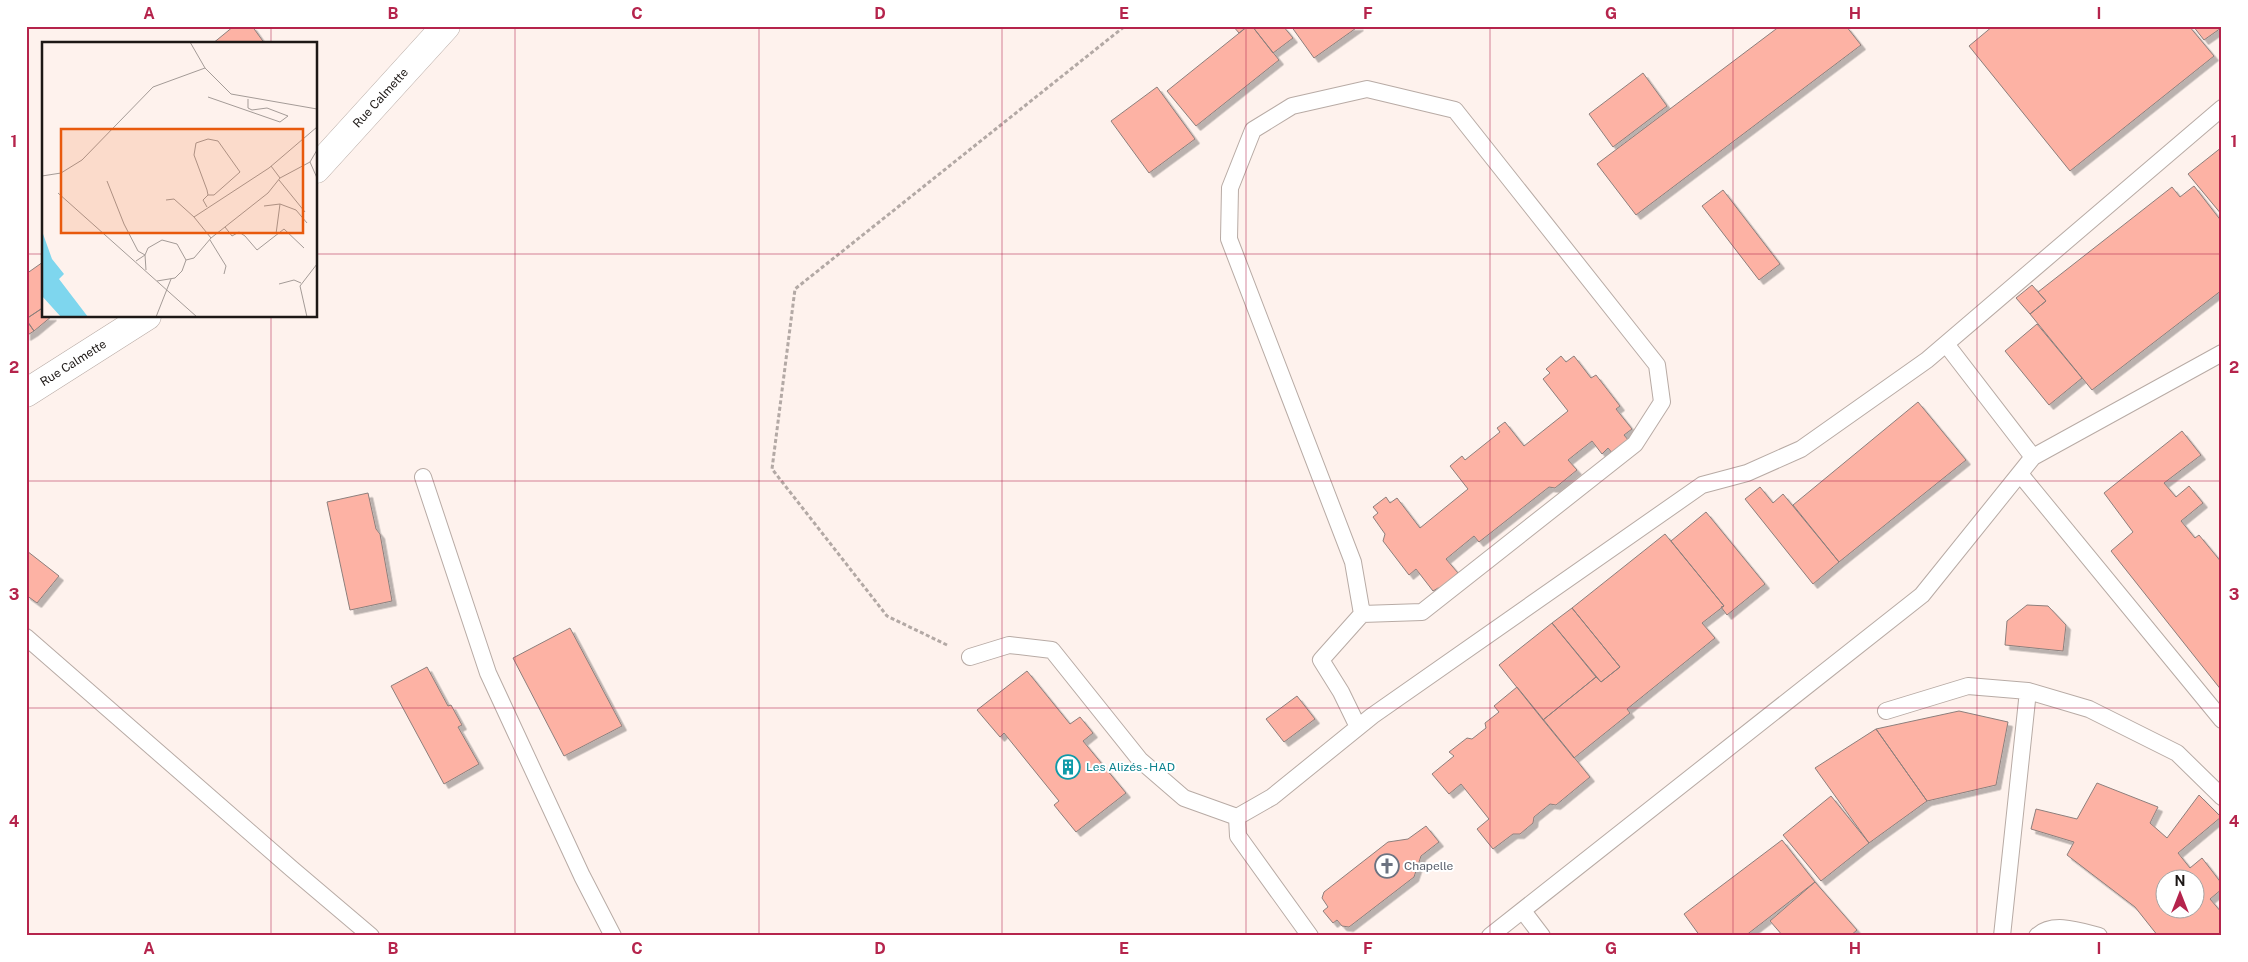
<svg xmlns="http://www.w3.org/2000/svg" width="2248" height="962" viewBox="0 0 2248 962" font-family="'Public Sans',sans-serif">
<style>
.building{fill:#fdb2a4;stroke:#8d7f7c;fill-rule:evenodd;filter:url(#shadow)}
.lines{fill:none;stroke-linecap:round;stroke-linejoin:round}
.service-casing{stroke:#b8aba5;stroke-width:18}
.minor-casing{stroke:#b8aba5;stroke-width:29}
.path{stroke:#b3a9a5;stroke-width:3;stroke-dasharray:4 2.5;stroke-linecap:butt}
.service{stroke:#fff;stroke-width:16}
.minor{stroke:#fff;stroke-width:28}
.grid{fill:none;stroke:#b5244c;stroke-width:1;stroke-opacity:0.55}
.labels{text-anchor:middle;stroke-width:4;stroke-linejoin:round;paint-order:stroke}
.street-label{font-size:12px;fill:#1d1816;stroke:#fff}
.culture-label{font-size:12px;fill:#0d838f;stroke:#fff;text-anchor:start}
.worship-label{font-size:12px;fill:#5b616d;stroke:#fff;text-anchor:start}
.inset-road{fill:none;stroke:#a49b97;stroke-width:1}
.view{fill:#e8590c;fill-opacity:0.15;stroke:#e8590c;stroke-width:2.5}
.inset-edge{fill:none;stroke:#1d1816;stroke-width:2.5}
.neatline{fill:none;stroke:#b5244c;stroke-width:2}
.grid-label{font-size:16px;text-anchor:middle;font-weight:bold;fill:#b5244c}
</style>
<defs>
<filter id="shadow"><feDropShadow dx="4.5" dy="4.5" stdDeviation="0" flood-color="#0004"/></filter>
</defs>
<rect width="100%" height="100%" fill="#fef2ed"/>
<path class="building" d="M 234,26 L 252,26 L 265,44 L 212,44 Z
M 1233,26 L 1248,26 L 1239,33 Z
M 1248,26 L 1252,26 L 1279,60 L 1196,126 L 1167,91 Z
M 1252,26 L 1283,26 L 1293,38 L 1273,53 Z
M 1291,26 L 1359,26 L 1314,58 Z
M 1780,26 L 1846,26 L 1861,45 L 1636,215 L 1597,164 Z
M 1993,26 L 2189,26 L 2214,56 L 2070,171 L 1969,46 Z
M 2193,26 L 2219,26 L 2221,28 L 2204,40 Z
M 1643,73 L 1667,106 L 1613,147 L 1589,114 Z
M 1157,87 L 1195,139 L 1149,173 L 1111,121 Z
M 2222,147 L 2222,215 L 2188,174 Z
M 2194,186 L 2222,222 L 2222,290 L 2092,390 L 2030,314 L 2046,301 L 2038,292 L 2172,187 L 2180,197 Z
M 1723,190 L 1780,264 L 1759,280 L 1702,206 Z
M 43,262 L 44,307 L 26,319 L 26,274 Z
M 2032,285 L 2046,301 L 2030,314 L 2016,298 Z
M 44,307 L 44,316 L 52,316 L 34,331 L 26,319 Z
M 26,320 L 34,331 L 26,336 Z
M 2037,324 L 2082,378 L 2049,405 L 2005,351 Z
M 1561,356 L 1566,362 L 1574,356 L 1591,378 L 1596,375 L 1620,406 L 1616,409 L 1632,429 L 1624,435 L 1629,441 L 1613,454 L 1608,448 L 1602,454 L 1592,441 L 1568,460 L 1577,470 L 1555,488 L 1549,487 L 1479,542 L 1474,536 L 1446,559 L 1458,573 L 1453,577 L 1456,580 L 1444,590 L 1438,588 L 1433,591 L 1416,569 L 1409,575 L 1383,541 L 1385,534 L 1373,517 L 1378,513 L 1373,507 L 1386,497 L 1390,503 L 1397,498 L 1420,528 L 1468,489 L 1450,466 L 1462,456 L 1465,460 L 1500,432 L 1497,428 L 1505,422 L 1524,446 L 1568,411 L 1543,379 L 1550,373 L 1546,369 Z
M 1918,402 L 1966,460 L 1839,562 L 1793,505 Z
M 2182,431 L 2201,455 L 2164,483 L 2176,497 L 2189,486 L 2203,503 L 2181,521 L 2195,538 L 2199,535 L 2222,563 L 2222,691 L 2111,551 L 2133,532 L 2104,493 Z
M 1760,487 L 1773,503 L 1783,494 L 1839,562 L 1813,584 L 1745,499 Z
M 368,493 L 376,529 L 380,534 L 392,601 L 350,610 L 327,502 Z
M 1706,512 L 1765,584 L 1727,615 L 1721,607 L 1724,606 L 1671,541 Z
M 1665,534 L 1724,606 L 1702,623 L 1715,638 L 1627,709 L 1630,713 L 1574,758 L 1543,720 L 1596,677 L 1601,682 L 1620,667 L 1572,608 Z
M 27,551 L 59,576 L 37,603 L 26,595 Z
M 2027,605 L 2048,606 L 2066,625 L 2063,651 L 2005,645 L 2007,621 Z
M 1572,608 L 1620,667 L 1601,682 L 1552,623 Z
M 1552,623 L 1596,677 L 1543,720 L 1499,665 Z
M 570,628 L 622,726 L 564,756 L 513,658 Z
M 427,667 L 448,706 L 451,705 L 462,725 L 458,727 L 479,764 L 444,784 L 391,686 Z
M 1027,671 L 1070,724 L 1080,717 L 1093,733 L 1083,741 L 1126,793 L 1076,832 L 1054,805 L 1059,801 L 1004,733 L 1000,737 L 977,710 Z
M 1517,687 L 1590,777 L 1556,805 L 1550,804 L 1534,817 L 1533,823 L 1520,834 L 1513,834 L 1493,849 L 1477,829 L 1489,819 L 1461,784 L 1449,794 L 1432,774 L 1454,756 L 1449,752 L 1467,738 L 1472,739 L 1486,728 L 1485,723 L 1499,712 L 1494,706 Z
M 1297,696 L 1315,719 L 1284,742 L 1266,719 Z
M 1959,711 L 2008,722 L 1996,785 L 1927,801 L 1876,729 Z
M 1876,729 L 1927,801 L 1869,843 L 1815,768 Z
M 2097,783 L 2158,807 L 2150,823 L 2167,838 L 2199,795 L 2221,817 L 2178,853 L 2190,868 L 2202,858 L 2222,884 L 2222,889 L 2210,899 L 2222,913 L 2222,936 L 2158,936 L 2135,907 L 2067,855 L 2074,842 L 2031,829 L 2036,809 L 2077,819 ZM 2166,880 L 2196,880 L 2196,910 L 2166,910 Z
M 1831,796 L 1869,843 L 1821,881 L 1783,835 Z
M 1426,826 L 1439,842 L 1421,856 L 1414,877 L 1349,927 L 1342,926 L 1337,920 L 1333,923 L 1323,911 L 1328,907 L 1322,898 L 1324,892 L 1388,842 L 1408,839 Z
M 1782,840 L 1815,882 L 1745,936 L 1700,936 L 1684,914 Z
M 1815,882 L 1857,930 L 1850,936 L 1783,936 L 1770,921 Z"/>
<g class="lines">
<g class="service-casing">
<path id="service" d="M 1946,344 L 2033,457
M 2020,474 L 2222,720
M 423,477 L 488,673 L 582,876 L 613,936
M 26,637 L 292,869 L 371,936
M 970,657 L 1009,645 L 1052,650 L 1140,760 L 1184,798 L 1237,817 L 1272,797 L 1372,716 L 1702,485 L 1747,473 L 1801,449 L 1927,360 L 2222,108
M 1886,711 L 1968,686 L 2028,691
M 1358,727 L 1341,692 L 1321,660 L 1362,614 L 1353,562 L 1229,239 L 1230,188 L 1253,130 L 1292,106 L 1367,89 L 1455,110 L 1657,365 L 1662,402 L 1635,444 L 1422,612 L 1362,614
M 1237,817 L 1238,836 L 1310,936
M 1523,911 L 1542,936
M 1490,936 L 1922,595 L 2033,457 L 2222,353
M 2002,936 L 2028,691 L 2089,709 L 2177,753 L 2222,797
M 2037,936 C 2053,921 2080,931 2099,936"/>
</g>
<g class="minor-casing">
<g id="minor">
<path id="s1" d="M 316,169 L 446,26"/>
<path id="s2" d="M 26,393 L 147,316"/>
</g>
</g>
<path class="path" d="M 947,645 L 887,616 L 772,469 L 795,289 L 1125,26"/>
<use href="#service" class="service"/>
<use href="#minor" class="minor"/>
</g>
<path class="grid" d="M 271,26 L 271,44M 515,26 L 515,936M 759,26 L 759,936M 1002,26 L 1002,936M 1246,26 L 1246,936M 1490,26 L 1490,936M 1733,26 L 1733,936M 1977,26 L 1977,936M 26,254 L 44,254M 316,254 L 2222,254M 271,316 L 271,936M 26,481 L 2222,481M 26,708 L 2222,708"/>
<defs>
<g id="building-ring" transform="scale(1.25)"><circle r="9.5" fill="#fff" stroke="#0f9aa8" stroke-width="1.5"/><path d="M-4-6H4V6H1V3H-1V6H-4ZM-2.5-4.3h1.7v1.8h-1.7ZM.8-4.3h1.7v1.8H.8ZM-2.5-1h1.7V.8h-1.7ZM.8-1h1.7V.8H.8Z" fill="#0f9aa8"/></g>
<g id="church-ring" transform="scale(1.25)"><circle r="9.5" fill="#fff" stroke="#6b7280" stroke-width="1.5"/><path d="M-1.2-6h2.4v3.5h3.3v2.4h-3.3V6h-2.4V-.1h-3.3v-2.4h3.3Z" fill="#6b7280"/></g>
</defs>
<g fill-rule="evenodd">
<use href="#building-ring" x="1068" y="767"/>
<use href="#church-ring" x="1387" y="866"/>
</g>
<g class="labels">
<g class="street-label">
<text dy="4" stroke="none"><textPath href="#s1" startOffset="96">Rue Calmette</textPath></text>
<text dy="4" stroke="none"><textPath href="#s2" startOffset="56">Rue Calmette</textPath></text>
</g>
<g class="culture-label">
<text x="1086" y="771">Les Alizés - HAD</text>
</g>
<g class="worship-label">
<text x="1404" y="870">Chapelle</text>
</g>
</g>
<g transform="translate(42 42)">
<rect width="275" height="275" fill="#fef2ed"/>
<path d="M 0,189 L 10,217 L 22,232 L 17,237 L 46,275 L 19,275 L 0,254 Z" fill="#7ed6ee"/>
<path class="inset-road" d="M 148,0 L 163,26 L 189,52 L 275,67M 166,55 L 238,80 L 246,74 L 225,66 L 210,68 L 206,66 L 206,57M 268,120 L 275,136M 229,124 L 238,136M 0,134 L 19,131 L 40,118 L 111,45 L 163,26M 237,138 L 263,170M 65,139 L 82,182 L 96,209 L 103,213 L 94,219M 16,151 L 155,275M 124,158 L 132,157 L 152,175 L 227,126 L 275,85M 222,164 L 238,162M 165,165 L 161,158 L 166,153 L 165,148 L 152,113 L 154,101 L 166,97 L 176,99 L 198,130 L 172,153 L 166,153M 152,175 L 169,196M 183,185 L 190,194 L 197,190 L 203,194 L 215,208 L 242,187 L 262,206M 234,192 L 238,162 L 254,168 L 265,181M 168,198 L 184,224 L 182,232M 144,218 L 152,216 L 169,196 L 226,151 L 238,136 L 268,120 L 275,108M 104,228 L 103,213 L 106,206 L 120,198 L 135,202 L 144,218 L 140,229 L 133,236 L 115,239M 237,242 L 252,238 L 259,241M 114,275 L 129,237M 265,275 L 258,244 L 275,222"/>
<path class="view" d="M 19,87 L 261,87 L 261,191 L 19,191 Z"/>
<rect width="275" height="275" class="inset-edge"/>
</g>
<rect width="2248" height="962" fill="none" stroke="#ffffff" stroke-width="55"/>
<g transform="translate(2180 894)"><circle r="24" fill="#ffffff" stroke="#a5a3a2"/>
<path d="M0-4L9 19L0 12L-9 19Z" fill="#b5244c"/>
<text y="-8" font-size="14" font-weight="bold" text-anchor="middle" fill="#1d1816">N</text>
</g>
<rect x="28" y="28" width="2192" height="906" class="neatline"/>
<g class="grid-label">
<text x="149" y="19">A</text>
<text x="393" y="19">B</text>
<text x="637" y="19">C</text>
<text x="880" y="19">D</text>
<text x="1124" y="19">E</text>
<text x="1368" y="19">F</text>
<text x="1611" y="19">G</text>
<text x="1855" y="19">H</text>
<text x="2099" y="19">I</text>
<text x="14" y="147">1</text>
<text x="2234" y="147">1</text>
<text x="14" y="373">2</text>
<text x="2234" y="373">2</text>
<text x="14" y="600">3</text>
<text x="2234" y="600">3</text>
<text x="14" y="827">4</text>
<text x="2234" y="827">4</text>
<text x="149" y="954">A</text>
<text x="393" y="954">B</text>
<text x="637" y="954">C</text>
<text x="880" y="954">D</text>
<text x="1124" y="954">E</text>
<text x="1368" y="954">F</text>
<text x="1611" y="954">G</text>
<text x="1855" y="954">H</text>
<text x="2099" y="954">I</text>
</g>
</svg>
